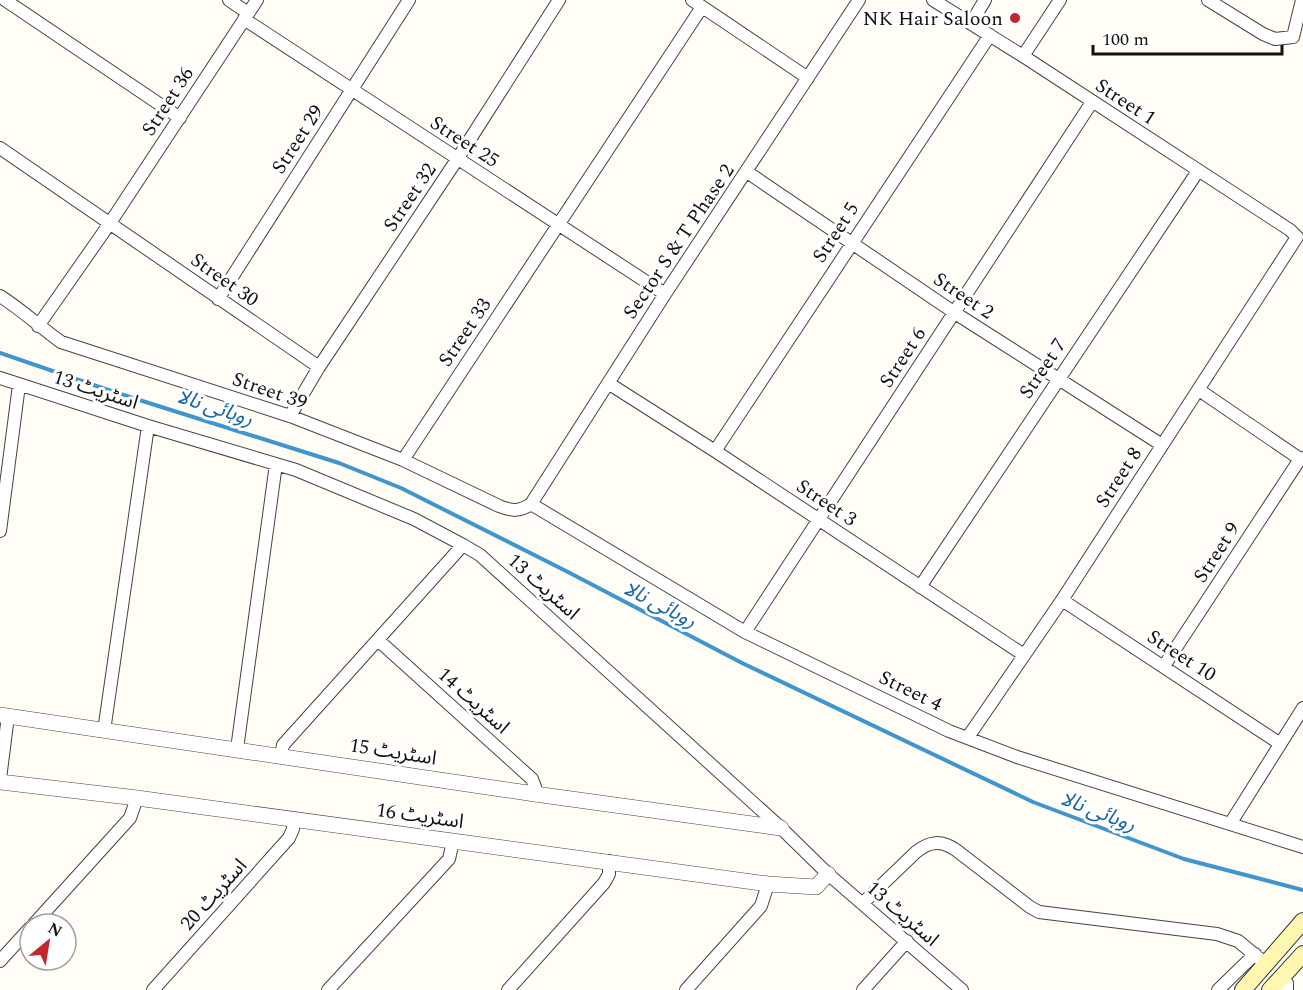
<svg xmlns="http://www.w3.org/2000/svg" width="1303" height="990" viewBox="0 0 1303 990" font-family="Spectral,'Noto Sans Arabic',serif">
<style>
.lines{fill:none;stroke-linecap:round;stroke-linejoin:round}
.stream{stroke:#3f96cf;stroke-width:4}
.minor-casing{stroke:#444;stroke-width:14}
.tertiary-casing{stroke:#444;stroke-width:16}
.secondary-casing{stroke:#333;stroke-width:18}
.minor{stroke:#fff;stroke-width:12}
.tertiary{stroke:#fff;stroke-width:15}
.secondary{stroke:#fff6b0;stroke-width:16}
.poi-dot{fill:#c4262e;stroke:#fff;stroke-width:2}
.labels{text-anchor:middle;stroke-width:6;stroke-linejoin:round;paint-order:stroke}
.poi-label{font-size:20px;fill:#111;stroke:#fff;text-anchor:end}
.street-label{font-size:20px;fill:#111;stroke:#fff}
.water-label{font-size:21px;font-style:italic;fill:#1768a6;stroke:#fff}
</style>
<rect width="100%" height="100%" fill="#fffdf5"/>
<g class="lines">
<path class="stream" d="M 0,353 L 114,392 L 339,463 L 401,488 L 568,572 L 742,663 L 1033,802 L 1184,859 L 1303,890"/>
<g class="minor-casing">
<path id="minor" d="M 5,0 L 180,118
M 229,0 L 248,13
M 692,0 L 808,78
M 933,0 L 1023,56 L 1290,230 L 1297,237 L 1062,600 L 968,737
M 1208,0 L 1263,34 L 1275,39 L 1293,37
M 244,19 L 665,294
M 971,23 L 985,0
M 1293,37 L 1302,0
M 1023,56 L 1060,0
M 0,148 L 319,367
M 747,172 L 955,313 L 1162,445
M 0,296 C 22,310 40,327 61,342 L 290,416 L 403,460 L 499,506 C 512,511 519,512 531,504 L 665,294 L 859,0
M 218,299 L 409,0
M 38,326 L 110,223 L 257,0
M 0,378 L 148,426 L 296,470 L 414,519 L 463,545 L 480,555 L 781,828 L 828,874 L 962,990
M 608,383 L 715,451 L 1024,655
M 1199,390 L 1300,459 L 1303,458
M 290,416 L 319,367 L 458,158 L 559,0
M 715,451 L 990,35
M 403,460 L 702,7
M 531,504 L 745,632 L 949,731 L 1017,757 L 1303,847
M 0,531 L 19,385
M 920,587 L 1198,171
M 1062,600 L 1279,743
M 745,632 L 1092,102
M 378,640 L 532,779 L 535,787 L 535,794
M 1164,666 L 1300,459
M 104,731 L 148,426
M 237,749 L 276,464
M 281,755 L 283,745 L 463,545
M 0,779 L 8,716
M 1230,824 L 1303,708
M 863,903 L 916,852 C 930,841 941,840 956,850 L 1030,907 L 1039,912 L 1217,934 L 1238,941 L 1266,964
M 34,924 L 130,818 L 137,798
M 0,961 L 30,928
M 1282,977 L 1287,983 L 1287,990
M 153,990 L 289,838 L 293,829 L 293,819
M 328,990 L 449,859 L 453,841
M 508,990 L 604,883 L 609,874 L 609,861
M 686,990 L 761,906 L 768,884
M 863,990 L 907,941
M 1218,990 L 1255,954"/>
</g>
<g class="tertiary-casing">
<path id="tertiary" d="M 0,715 L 535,794 L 781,828
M 0,782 L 137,798 L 768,884 L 816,887 L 828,874"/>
</g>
<g class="secondary-casing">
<path id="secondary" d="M 1243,990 L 1303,921
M 1270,990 L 1303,954"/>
</g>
<use href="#minor" class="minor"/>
<use href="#tertiary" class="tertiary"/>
<use href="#secondary" class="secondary"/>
</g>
<circle class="poi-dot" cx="1015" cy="18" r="6"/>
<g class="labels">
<g class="poi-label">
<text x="1003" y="25">NK Hair Saloon</text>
</g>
<g class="street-label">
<text transform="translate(167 101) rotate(-57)" y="7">Street 36</text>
<text transform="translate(1126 101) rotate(33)" y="7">Street 1</text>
<text transform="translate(297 139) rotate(-57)" y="7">Street 29</text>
<text transform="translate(465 141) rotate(33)" y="7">Street 25</text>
<text transform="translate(409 197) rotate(-56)" y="7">Street 32</text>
<text transform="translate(835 232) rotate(-57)" y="7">Street 5</text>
<text transform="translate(678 241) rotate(-56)" y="7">Sector S &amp; T Phase 2</text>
<text transform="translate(225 279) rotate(35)" y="7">Street 30</text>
<text transform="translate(964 295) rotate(34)" y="7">Street 2</text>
<text transform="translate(464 332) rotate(-56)" y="7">Street 33</text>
<text transform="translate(902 357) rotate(-57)" y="7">Street 6</text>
<text transform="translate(1042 368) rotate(-56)" y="7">Street 7</text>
<text transform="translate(96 389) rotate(18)" y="7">اسٹریٹ 13</text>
<text transform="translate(270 390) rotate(19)" y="7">Street 39</text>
<text transform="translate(1118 477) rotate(-57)" y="7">Street 8</text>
<text transform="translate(827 502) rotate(34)" y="7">Street 3</text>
<text transform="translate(1216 552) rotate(-57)" y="7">Street 9</text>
<text transform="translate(544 586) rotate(42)" y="7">اسٹریٹ 13</text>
<text transform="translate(1182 655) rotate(33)" y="7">Street 10</text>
<text transform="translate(911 690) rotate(26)" y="7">Street 4</text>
<text transform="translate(474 700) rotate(42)" y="7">اسٹریٹ 14</text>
<text transform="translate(393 751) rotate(9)" y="7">اسٹریٹ 15</text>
<text transform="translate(420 815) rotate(8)" y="7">اسٹریٹ 16</text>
<text transform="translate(213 894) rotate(-48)" y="7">اسٹریٹ 20</text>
<text transform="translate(903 913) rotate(41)" y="7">اسٹریٹ 13</text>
</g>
<g class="water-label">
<text transform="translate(215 407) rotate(18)" y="7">روہائی نالا</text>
<text transform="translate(660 604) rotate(27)" y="7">روہائی نالا</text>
<text transform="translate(1098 811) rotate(21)" y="7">روہائی نالا</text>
</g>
</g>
<g transform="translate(48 942) rotate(30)"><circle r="28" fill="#ffffff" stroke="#a0a0a0" stroke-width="1.5"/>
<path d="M0-4.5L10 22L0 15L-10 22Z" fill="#c4262e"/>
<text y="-9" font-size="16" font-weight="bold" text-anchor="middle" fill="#111111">N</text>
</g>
<path d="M1093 45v9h189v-9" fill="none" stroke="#111111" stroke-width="3"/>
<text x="1102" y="45" font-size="18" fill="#111111" stroke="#ffffff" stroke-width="4.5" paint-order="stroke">100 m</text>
</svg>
